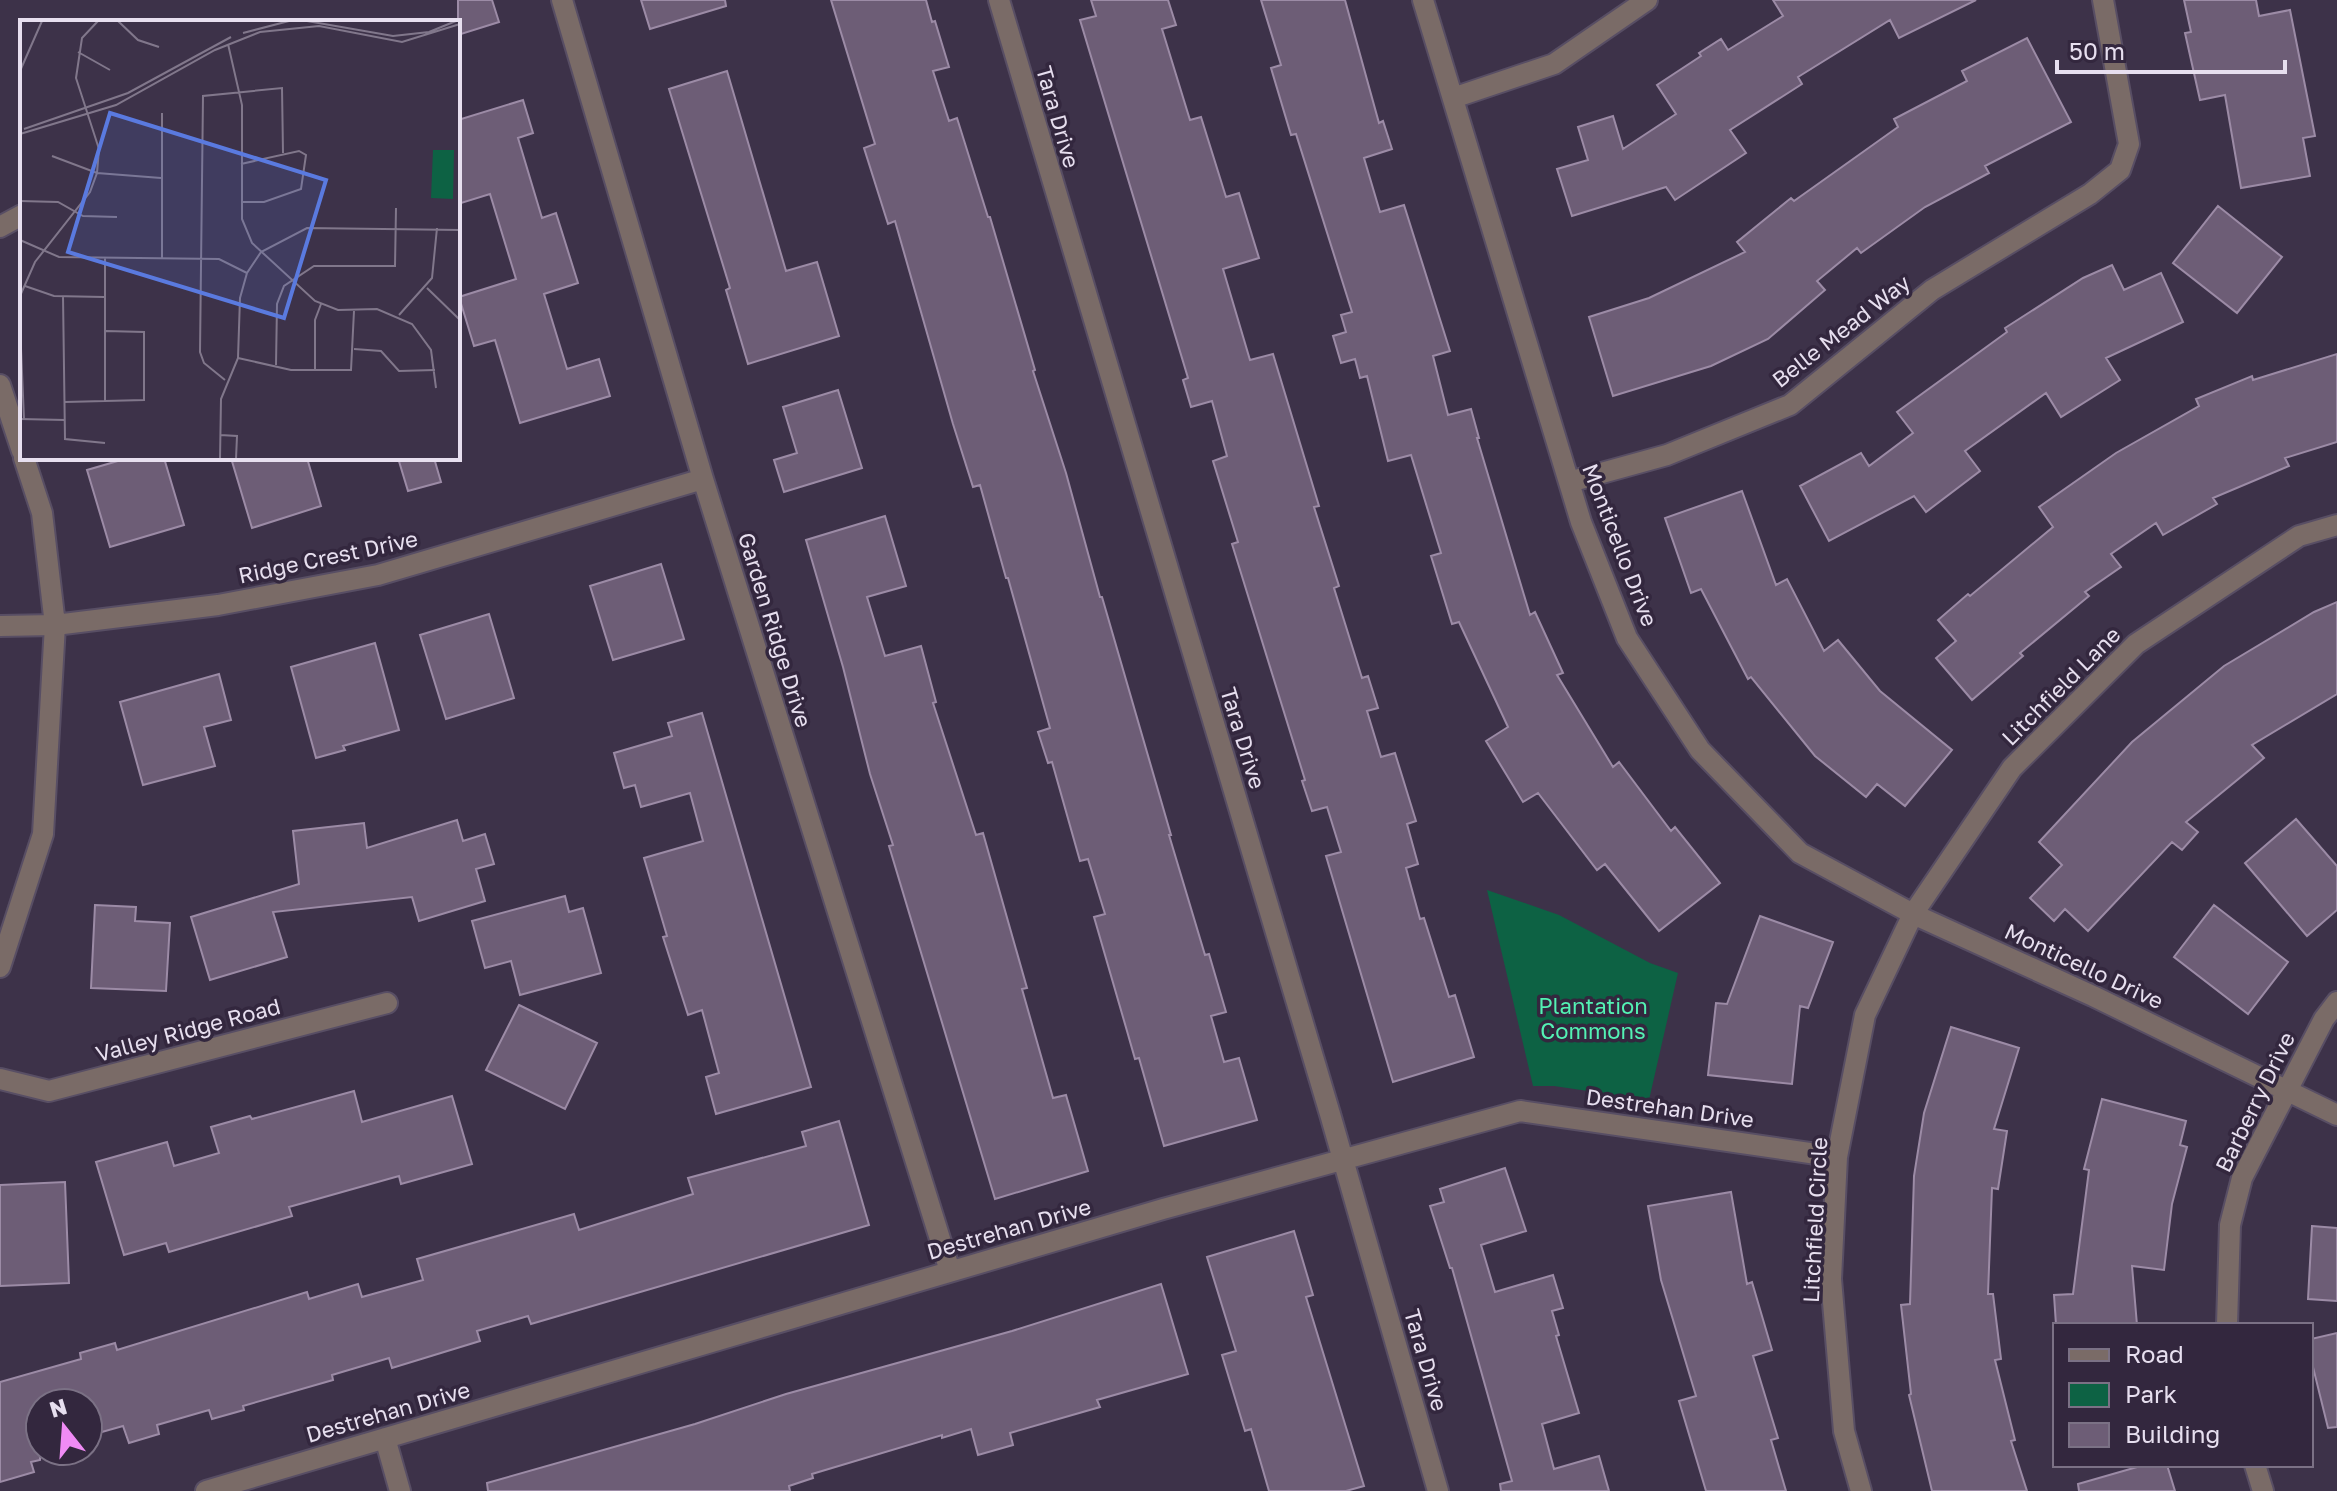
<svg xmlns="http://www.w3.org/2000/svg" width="2337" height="1491" viewBox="0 0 2337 1491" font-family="'Golos Text',sans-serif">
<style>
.green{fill:#0d6244}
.building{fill:#6d5d76;stroke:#9c8ba6;stroke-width:2}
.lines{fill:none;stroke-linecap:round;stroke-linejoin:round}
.minor-casing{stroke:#584e64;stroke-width:24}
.minor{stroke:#7a6b67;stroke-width:20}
.labels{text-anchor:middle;stroke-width:7;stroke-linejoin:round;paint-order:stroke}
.street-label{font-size:22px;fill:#e7dfef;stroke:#33273e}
.park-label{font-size:22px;fill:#53f2b4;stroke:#33273e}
.inset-road{fill:none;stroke:#81778b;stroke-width:2}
.view{fill:#5a7adf;fill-opacity:0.15;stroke:#5a7adf;stroke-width:4}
.inset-edge{fill:none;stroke:#e7dfef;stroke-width:4}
</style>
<rect width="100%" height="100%" fill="#3d3249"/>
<path class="green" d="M 1487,890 L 1559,915 L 1650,963 L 1678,973 L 1649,1100 L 1554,1086 L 1533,1086 Z"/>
<path class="building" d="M 458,0 L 492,0 L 499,22 L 458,35 Z
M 641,0 L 725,0 L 726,6 L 650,29 Z
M 831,0 L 926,0 L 932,22 L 935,21 L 949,67 L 933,71 L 949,121 L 957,118 L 988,217 L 990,217 L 1035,370 L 1033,371 L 1066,473 L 1100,597 L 1102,597 L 1171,835 L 1169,835 L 1205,955 L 1209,954 L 1226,1012 L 1211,1016 L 1224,1062 L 1239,1058 L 1257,1120 L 1164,1146 L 1139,1058 L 1135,1059 L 1127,1031 L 1094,917 L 1105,914 L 1088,859 L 1080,861 L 1052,762 L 1048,763 L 1038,732 L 1050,728 L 1008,578 L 1006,578 L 980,485 L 973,487 L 953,424 L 895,221 L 888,224 L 864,148 L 875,144 Z
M 1091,0 L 1168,0 L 1176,25 L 1162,29 L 1190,120 L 1201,117 L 1226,197 L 1239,193 L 1259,258 L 1223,269 L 1250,360 L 1273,354 L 1319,506 L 1314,507 L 1339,586 L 1334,588 L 1362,678 L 1368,676 L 1378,708 L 1367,711 L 1381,757 L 1395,753 L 1416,821 L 1407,824 L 1418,864 L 1406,868 L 1420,919 L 1424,918 L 1449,997 L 1455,995 L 1474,1057 L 1393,1082 L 1326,856 L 1341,852 L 1327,807 L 1312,811 L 1302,781 L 1305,780 L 1232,544 L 1238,542 L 1213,461 L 1227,456 L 1212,401 L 1191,407 L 1183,380 L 1188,378 L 1080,20 L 1096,16 Z
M 1261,0 L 1345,0 L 1379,123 L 1383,121 L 1392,149 L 1364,158 L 1380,212 L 1404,205 L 1450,351 L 1433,356 L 1448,415 L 1471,409 L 1479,438 L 1477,438 L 1530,615 L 1535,612 L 1563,673 L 1557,675 L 1613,767 L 1619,762 L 1671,831 L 1675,827 L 1720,883 L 1659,931 L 1605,864 L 1597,870 L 1538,793 L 1523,802 L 1486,741 L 1508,727 L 1459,622 L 1452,624 L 1431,556 L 1441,553 L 1411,455 L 1388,461 L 1367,376 L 1360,378 L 1355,359 L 1341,363 L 1333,336 L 1346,332 L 1341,315 L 1352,312 L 1296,134 L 1291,135 L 1271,68 L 1281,65 Z
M 1773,0 L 1976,0 L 1899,38 L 1890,20 L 1798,77 L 1802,84 L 1730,130 L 1746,153 L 1675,200 L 1666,187 L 1572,216 L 1557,169 L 1588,160 L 1578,127 L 1613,116 L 1623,149 L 1676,114 L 1657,85 L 1701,56 L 1699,53 L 1721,39 L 1728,50 L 1783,16 Z
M 2184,0 L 2256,0 L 2259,16 L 2290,10 L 2315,136 L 2303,138 L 2310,176 L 2241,188 L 2225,95 L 2200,100 L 2185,33 L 2191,32 Z
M 2027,38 L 2071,122 L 1985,166 L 1989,173 L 1925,207 L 1861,253 L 1857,248 L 1817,281 L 1825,290 L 1768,339 L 1711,366 L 1613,396 L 1589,317 L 1649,298 L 1745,252 L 1737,242 L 1791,198 L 1794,201 L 1898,127 L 1894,119 L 1967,81 L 1962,71 Z
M 727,71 L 786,271 L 817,262 L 839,336 L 748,364 L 726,290 L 730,288 L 669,89 Z
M 523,100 L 533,133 L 518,138 L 542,218 L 556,213 L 578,283 L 544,294 L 567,369 L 599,359 L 610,396 L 520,423 L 495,340 L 474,346 L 459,297 L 516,279 L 490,194 L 458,204 L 458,120 Z
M 2218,206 L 2282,257 L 2237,313 L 2173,263 Z
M 2112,265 L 2124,290 L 2161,273 L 2183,322 L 2106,358 L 2120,380 L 2061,417 L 2046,393 L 1965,451 L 1980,471 L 1926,512 L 1914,496 L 1829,541 L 1800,486 L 1861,453 L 1869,466 L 1913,433 L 1897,412 L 2007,332 L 2005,328 L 2083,278 Z
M 2337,354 L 2337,442 L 2285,458 L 2289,466 L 2213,498 L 2217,504 L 2163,535 L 2156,523 L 2111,554 L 2121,567 L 2085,592 L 2089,596 L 2020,653 L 2023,656 L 1972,700 L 1936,658 L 1956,641 L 1938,620 L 1968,594 L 1970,596 L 2053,527 L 2039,507 L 2116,453 L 2199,406 L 2196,399 L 2252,376 L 2253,380 Z
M 838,390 L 862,468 L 784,492 L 774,460 L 797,453 L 783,407 Z
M 128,458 L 164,458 L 184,525 L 110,547 L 87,470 Z
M 231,458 L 307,458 L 321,506 L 252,528 Z
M 398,458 L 434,458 L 441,482 L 408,491 Z
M 1742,491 L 1776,585 L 1787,579 L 1824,651 L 1838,640 L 1880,691 L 1952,750 L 1905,806 L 1877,784 L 1866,797 L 1815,756 L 1751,677 L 1748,679 L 1701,589 L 1691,593 L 1665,518 Z
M 885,516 L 906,586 L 867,597 L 885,656 L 921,646 L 936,702 L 933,703 L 976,835 L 983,833 L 1027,988 L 1022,989 L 1053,1098 L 1066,1095 L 1088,1171 L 995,1199 L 889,846 L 893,845 L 870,774 L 843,667 L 806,540 Z
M 661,564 L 684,639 L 613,660 L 590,586 Z
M 2337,602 L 2337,694 L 2252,745 L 2264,758 L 2186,822 L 2198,832 L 2182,850 L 2172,842 L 2088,931 L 2065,909 L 2054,921 L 2030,898 L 2062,865 L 2039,842 L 2132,742 L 2224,666 L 2314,612 Z
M 489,614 L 514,698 L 446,719 L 420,635 Z
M 375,643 L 399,730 L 343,746 L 345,750 L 316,758 L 291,667 Z
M 219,674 L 231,720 L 204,727 L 215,766 L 143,785 L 120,702 Z
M 702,713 L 811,1087 L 716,1114 L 706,1077 L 719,1073 L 702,1010 L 688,1015 L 663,937 L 667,936 L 644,858 L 703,841 L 690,793 L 641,807 L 635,785 L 624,788 L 614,753 L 672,736 L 668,723 Z
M 2296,819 L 2337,866 L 2337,910 L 2307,936 L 2245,863 Z
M 457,820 L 463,841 L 485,834 L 494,864 L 476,869 L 485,901 L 419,921 L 412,897 L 273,912 L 287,957 L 210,980 L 191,917 L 299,884 L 293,831 L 364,823 L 367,848 Z
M 565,896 L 569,912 L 583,908 L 601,973 L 520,995 L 511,961 L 485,968 L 472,921 Z
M 95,905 L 136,907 L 135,921 L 170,923 L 166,991 L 91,988 Z
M 2214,905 L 2288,962 L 2248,1014 L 2174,957 Z
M 1760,916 L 1833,942 L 1808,1008 L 1800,1006 L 1792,1084 L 1708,1075 L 1716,1003 L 1727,1004 Z
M 519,1005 L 597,1043 L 565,1109 L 486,1070 Z
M 1951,1027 L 2019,1048 L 1994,1129 L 2007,1131 L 1998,1189 L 1992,1188 L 1988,1294 L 1993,1294 L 2001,1359 L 1995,1360 L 2015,1440 L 2011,1441 L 2027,1491 L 1932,1491 L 1909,1395 L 1911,1394 L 1901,1305 L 1910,1304 L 1914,1176 L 1924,1113 Z
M 354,1091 L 362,1122 L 452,1096 L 472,1164 L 401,1184 L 399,1176 L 289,1207 L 292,1216 L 169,1252 L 166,1243 L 124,1255 L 96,1162 L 167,1142 L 174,1166 L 219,1153 L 211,1127 L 250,1116 L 252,1119 Z
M 2102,1099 L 2186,1121 L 2180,1145 L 2187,1147 L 2172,1204 L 2164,1270 L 2132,1266 L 2137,1325 L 2056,1325 L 2054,1295 L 2073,1294 L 2089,1170 L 2084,1169 Z
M 839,1121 L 869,1225 L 531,1324 L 528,1316 L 477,1331 L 480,1341 L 392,1368 L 389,1358 L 332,1375 L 333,1380 L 243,1406 L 244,1410 L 212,1419 L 209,1410 L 157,1425 L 159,1434 L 129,1443 L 123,1426 L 88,1436 L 88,1403 L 40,1403 L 40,1460 L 31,1462 L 34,1472 L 0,1482 L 0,1382 L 81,1359 L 80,1353 L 115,1343 L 117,1350 L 307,1292 L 309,1299 L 358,1284 L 362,1297 L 423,1280 L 417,1259 L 574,1214 L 579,1230 L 693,1194 L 688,1178 L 806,1146 L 802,1132 Z
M 1505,1168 L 1526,1231 L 1481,1245 L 1495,1292 L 1553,1275 L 1563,1308 L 1552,1311 L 1559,1335 L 1556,1336 L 1579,1413 L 1542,1424 L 1554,1469 L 1599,1456 L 1609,1491 L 1501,1491 L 1500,1484 L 1512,1481 L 1452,1268 L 1450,1268 L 1430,1206 L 1444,1202 L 1440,1189 Z
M 65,1182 L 69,1283 L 0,1286 L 0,1185 Z
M 1731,1192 L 1747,1284 L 1752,1282 L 1772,1350 L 1753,1356 L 1778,1438 L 1771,1440 L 1786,1491 L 1706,1491 L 1679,1401 L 1696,1396 L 1661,1280 L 1648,1206 Z
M 2312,1226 L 2337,1228 L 2337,1301 L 2308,1299 Z
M 1294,1231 L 1313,1295 L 1306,1297 L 1364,1486 L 1346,1491 L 1269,1491 L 1251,1429 L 1245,1431 L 1222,1355 L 1236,1351 L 1207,1257 Z
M 1161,1284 L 1188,1374 L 1097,1400 L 1100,1407 L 1010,1433 L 1013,1445 L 978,1455 L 971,1429 L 942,1438 L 942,1435 L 812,1474 L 813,1478 L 789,1486 L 790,1491 L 488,1491 L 487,1483 L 695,1424 L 786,1394 L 1012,1331 Z
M 2337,1333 L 2337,1427 L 2328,1428 L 2311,1359 L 2311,1339 Z
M 2144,1465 L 2167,1465 L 2175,1491 L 2079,1491 L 2078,1484 Z"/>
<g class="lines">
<g class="minor-casing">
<path id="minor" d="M 562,0 L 703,479 L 950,1271
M 999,0 L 1330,1114 L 1438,1491
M 1423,0 L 1581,522 L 1627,638 L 1700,750 L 1800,853 L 1913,914 L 2093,996 L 2337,1115
M 1453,98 L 1554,64 L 1647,0
M 0,227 L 22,215
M 0,385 L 22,451
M 1569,482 L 1667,455 L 1790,405 L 1932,290 L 2090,194 L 2120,170 L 2129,144 L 2103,0
M 0,626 L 55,625 L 218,605 L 378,575 L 703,479
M 0,967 L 43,834 L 55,625 L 42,513 L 24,458
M 0,1079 L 49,1091 L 387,1003
M 2227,1325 L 2230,1225 L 2242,1178 L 2324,1019 L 2337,1002
M 385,1438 L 400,1491
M 2255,1465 L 2263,1491
M 206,1491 L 1163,1209 L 1520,1111 L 1837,1157
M 1861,1491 L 1844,1431 L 1831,1279 L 1837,1157 L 1865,1015 L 1913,914 L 2012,768 L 2136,644 L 2299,536 L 2337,525"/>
</g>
<use href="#minor" class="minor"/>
</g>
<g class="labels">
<g class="street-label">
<text transform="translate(1058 117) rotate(74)" y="8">Tara Drive</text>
<text transform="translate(1841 331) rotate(-38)" y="8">Belle Mead Way</text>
<text transform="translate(1620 545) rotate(69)" y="8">Monticello Drive</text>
<text transform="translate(328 557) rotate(-12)" y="8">Ridge Crest Drive</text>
<text transform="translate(775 630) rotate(73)" y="8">Garden Ridge Drive</text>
<text transform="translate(2061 686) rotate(-45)" y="8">Litchfield Lane</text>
<text transform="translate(1243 738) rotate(73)" y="8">Tara Drive</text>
<text transform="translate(2084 966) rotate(25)" y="8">Monticello Drive</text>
<text transform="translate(188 1030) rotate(-15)" y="8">Valley Ridge Road</text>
<text transform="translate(2255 1102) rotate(-64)" y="8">Barberry Drive</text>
<text transform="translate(1670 1108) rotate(8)" y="8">Destrehan Drive</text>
<text transform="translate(1815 1220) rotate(-87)" y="8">Litchfield Circle</text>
<text transform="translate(1009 1229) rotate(-16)" y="8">Destrehan Drive</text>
<text transform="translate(1426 1360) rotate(74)" y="8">Tara Drive</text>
<text transform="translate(388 1412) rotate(-16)" y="8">Destrehan Drive</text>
</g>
<g class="park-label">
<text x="1593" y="1014">Plantation<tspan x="1593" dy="25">Commons</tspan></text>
</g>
</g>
<g transform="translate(20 20)">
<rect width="440" height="440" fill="#3d3249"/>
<path d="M 413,130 L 434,130 L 433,179 L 411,178 Z" fill="#0d6244"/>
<path class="inset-road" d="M 98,1 L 118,20 L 139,27M 287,1 L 373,16 L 409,12 L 436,1M 223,13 L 269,1M 208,24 L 222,85 L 222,199 L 232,223 L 295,281 L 318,290 L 357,289 L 392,304 L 411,330 L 416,368M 58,32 L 90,50M 0,51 L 22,1M 4,109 L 108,73 L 211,17M 0,114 L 96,85 L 195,30 L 240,12 L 299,6 L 382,22 L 440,4M 32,136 L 77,153 L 141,158M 0,181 L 38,182 L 63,196 L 97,197M 221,182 L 244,182 L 281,169 L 286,135 L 279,131 L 221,144M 0,220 L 39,237 L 199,239 L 227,253M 85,238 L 85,382M 142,238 L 142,93M 5,266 L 34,276 L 84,277M 407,268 L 440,300M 0,276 L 15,242 L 70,172 L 77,153 L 79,129 L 56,58 L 62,18 L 78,1M 43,276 L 45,419 L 85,423M 379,295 L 412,258 L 417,208M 0,305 L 4,399M 334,329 L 361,331 L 379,351 L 415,350M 218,338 L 271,350 L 331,350 L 334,291M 256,345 L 257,284 L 264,266 L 294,246 L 375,246 L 376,188M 295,350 L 295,300 L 301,284M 205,360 L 184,343 L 180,332 L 183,76 L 262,68 L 263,133M 45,382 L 124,380 L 124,312 L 86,311M 0,399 L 45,400M 200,415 L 217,416 L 216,439M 200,439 L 201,379 L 218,338 L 220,278 L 227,253 L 241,232 L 287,208 L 440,210"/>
<path class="view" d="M 90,93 L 306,160 L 264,298 L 48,232 Z"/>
<rect width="440" height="440" class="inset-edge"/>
</g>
<rect x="2053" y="1323" width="260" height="144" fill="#33273e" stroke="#7b7185" stroke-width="2"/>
<rect x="2069" y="1349" width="40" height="12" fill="#7a6b67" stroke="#7b7185" stroke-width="2"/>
<text x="2125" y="1363" font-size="24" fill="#e7dfef">Road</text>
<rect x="2069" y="1383" width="40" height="24" fill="#0d6244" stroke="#7b7185" stroke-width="2"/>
<text x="2125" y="1403" font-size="24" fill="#e7dfef">Park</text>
<rect x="2069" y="1423" width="40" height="24" fill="#6d5d76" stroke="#7b7185" stroke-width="2"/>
<text x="2125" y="1443" font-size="24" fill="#e7dfef">Building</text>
<g transform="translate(64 1427) rotate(343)"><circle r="38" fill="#33273e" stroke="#7b7185" stroke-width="2"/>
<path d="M0-6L14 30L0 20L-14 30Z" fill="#f08bf5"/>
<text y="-12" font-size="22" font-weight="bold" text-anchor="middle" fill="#e7dfef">N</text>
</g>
<path d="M2057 60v12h228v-12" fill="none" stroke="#e7dfef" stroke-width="4"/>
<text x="2069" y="60" font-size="24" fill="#e7dfef" stroke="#33273e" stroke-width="6" paint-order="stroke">50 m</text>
</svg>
